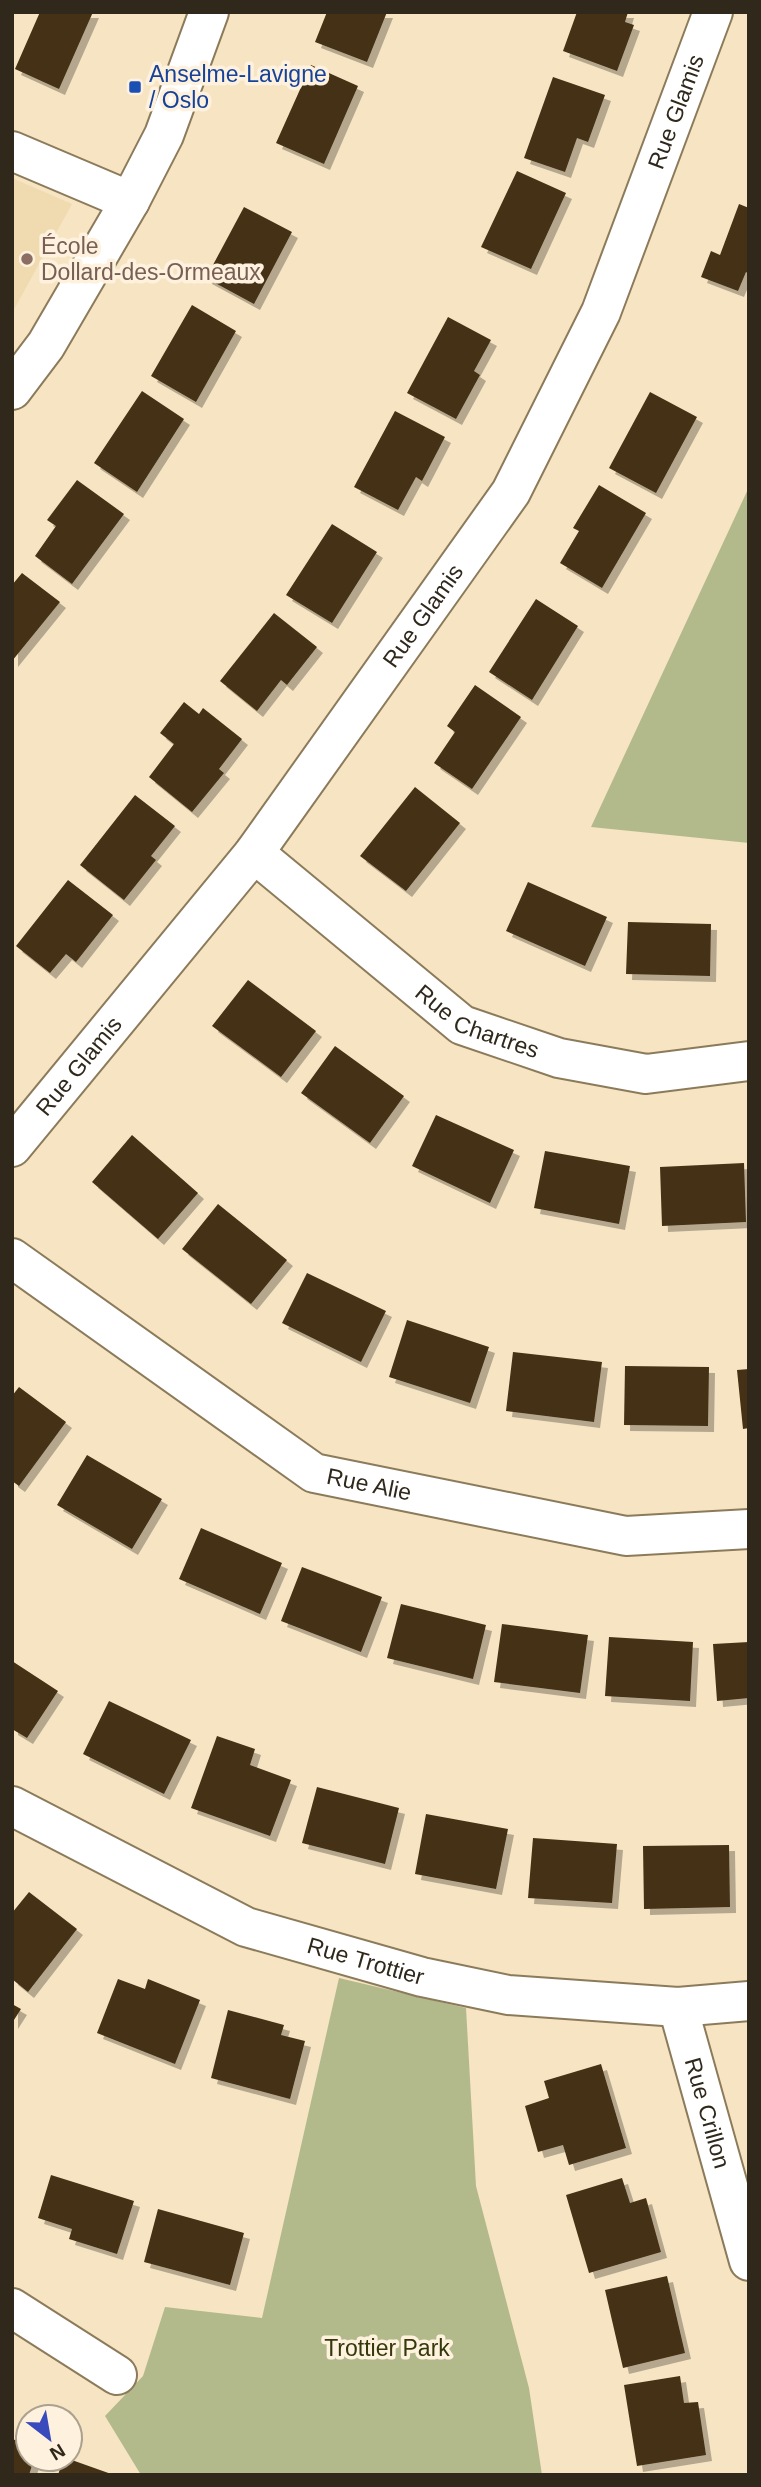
<svg xmlns="http://www.w3.org/2000/svg" width="761" height="2487" viewBox="0 0 761 2487" font-family="Arial,sans-serif">
<style>
.built{fill:#f0dab0}
.green{fill:#b2ba8c}
.building{fill:#453117;filter:url(#shadow)}
.lines{fill:none;stroke-linecap:round;stroke-linejoin:round}
.minor-casing{stroke:#8c7b5b;stroke-width:42}
.minor{stroke:#fff;stroke-width:38}
.transit-dot{fill:#1a4fb4;stroke:#fef2de;stroke-width:2.5}
.education-dot{fill:#8d6e63;stroke:#fef2de;stroke-width:2.5}
.labels{text-anchor:middle;stroke-width:7;stroke-linejoin:round;paint-order:stroke}
.transit-label{font-size:23px;fill:#164399;stroke:#fef2de;text-anchor:start}
.street-label{font-size:23px;fill:#2f281b;stroke:#fef2de}
.education-label{font-size:23px;fill:#785e54;stroke:#fef2de;text-anchor:start}
.park-label{font-size:23px;fill:#33390a;stroke:#fef2de}
</style>
<defs>
<filter id="shadow"><feDropShadow dx="6" dy="6" stdDeviation="0" flood-color="#0004"/></filter>
</defs>
<rect width="100%" height="100%" fill="#f7e4c2"/>
<path class="built" d="M 12,178 L 72,204 L 12,313 Z"/>
<path class="green" d="M 749,487 L 749,843 L 591,827 Z
M 339,1978 L 466,2008 L 476,2186 L 529,2388 L 542,2475 L 141,2475 L 105,2416 L 143,2376 L 165,2307 L 262,2318 Z"/>
<path class="building" d="M 40,12 L 93,12 L 59,89 L 15,69 Z
M 327,12 L 387,12 L 367,62 L 315,42 Z
M 577,12 L 628,12 L 625,22 L 634,25 L 617,71 L 563,51 Z
M 311,65 L 358,86 L 324,164 L 276,143 Z
M 553,77 L 605,95 L 588,142 L 577,138 L 565,172 L 524,158 Z
M 517,171 L 566,193 L 531,269 L 481,247 Z
M 739,204 L 749,208 L 749,274 L 746,272 L 738,291 L 701,277 L 711,251 L 720,255 Z
M 244,207 L 292,232 L 254,304 L 206,278 Z
M 192,305 L 236,331 L 196,402 L 151,376 Z
M 448,317 L 491,340 L 474,371 L 480,375 L 456,419 L 407,393 Z
M 142,391 L 184,419 L 137,492 L 94,463 Z
M 650,392 L 697,417 L 656,493 L 609,468 Z
M 395,411 L 445,437 L 422,481 L 416,477 L 398,510 L 354,487 Z
M 77,480 L 124,514 L 72,584 L 35,556 L 56,526 L 47,520 Z
M 599,485 L 646,513 L 602,588 L 560,563 L 579,531 L 573,528 Z
M 332,524 L 377,552 L 332,623 L 286,595 Z
M 22,573 L 60,602 L 12,661 L 12,585 Z
M 536,599 L 578,626 L 532,700 L 489,672 Z
M 274,613 L 317,647 L 287,685 L 281,680 L 257,711 L 220,681 Z
M 475,685 L 521,717 L 472,789 L 434,763 L 455,732 L 447,726 Z
M 184,702 L 199,714 L 203,708 L 242,739 L 219,769 L 224,773 L 192,812 L 149,777 L 174,744 L 160,733 Z
M 415,787 L 460,823 L 406,891 L 360,856 Z
M 135,795 L 175,826 L 151,856 L 156,860 L 124,900 L 80,865 Z
M 68,880 L 113,915 L 76,962 L 66,954 L 50,973 L 16,946 Z
M 528,882 L 607,917 L 585,966 L 506,931 Z
M 628,922 L 711,924 L 710,976 L 626,974 Z
M 248,980 L 316,1031 L 281,1077 L 212,1026 Z
M 335,1046 L 404,1096 L 370,1143 L 301,1093 Z
M 436,1115 L 514,1150 L 490,1203 L 412,1166 Z
M 132,1135 L 198,1193 L 158,1239 L 92,1182 Z
M 545,1151 L 630,1166 L 619,1224 L 534,1208 Z
M 744,1163 L 746,1222 L 662,1226 L 660,1167 Z
M 218,1204 L 287,1260 L 251,1304 L 182,1249 Z
M 307,1273 L 386,1311 L 361,1362 L 282,1323 Z
M 407,1320 L 489,1347 L 470,1403 L 389,1377 Z
M 513,1352 L 602,1362 L 594,1422 L 506,1411 Z
M 625,1366 L 709,1367 L 708,1426 L 624,1425 Z
M 749,1369 L 749,1428 L 743,1429 L 737,1370 Z
M 19,1387 L 66,1422 L 19,1486 L 12,1481 L 12,1396 Z
M 87,1455 L 162,1499 L 132,1549 L 57,1505 Z
M 201,1528 L 282,1563 L 260,1614 L 179,1579 Z
M 302,1567 L 382,1597 L 361,1652 L 281,1621 Z
M 401,1604 L 486,1625 L 473,1679 L 387,1658 Z
M 502,1624 L 588,1635 L 580,1693 L 494,1682 Z
M 609,1637 L 693,1642 L 690,1701 L 605,1696 Z
M 749,1642 L 749,1698 L 717,1701 L 713,1644 Z
M 12,1661 L 58,1691 L 27,1738 L 12,1729 Z
M 109,1701 L 191,1740 L 164,1794 L 83,1754 Z
M 217,1736 L 255,1749 L 250,1765 L 291,1780 L 270,1836 L 191,1808 Z
M 317,1787 L 399,1808 L 385,1864 L 302,1843 Z
M 426,1814 L 508,1829 L 496,1889 L 415,1874 Z
M 533,1838 L 617,1844 L 612,1903 L 528,1898 Z
M 729,1845 L 730,1907 L 644,1909 L 643,1846 Z
M 29,1892 L 77,1929 L 28,1992 L 12,1979 L 12,1913 Z
M 118,1979 L 145,1989 L 148,1979 L 200,2000 L 175,2064 L 97,2033 Z
M 12,2004 L 21,2009 L 12,2023 Z
M 228,2010 L 284,2025 L 281,2035 L 305,2041 L 290,2099 L 211,2078 Z
M 601,2064 L 626,2148 L 569,2165 L 563,2145 L 538,2152 L 525,2106 L 549,2098 L 544,2081 Z
M 51,2175 L 134,2201 L 117,2254 L 69,2239 L 72,2229 L 38,2218 Z
M 622,2178 L 630,2203 L 646,2198 L 661,2252 L 589,2273 L 566,2195 Z
M 158,2209 L 244,2233 L 230,2285 L 144,2262 Z
M 667,2276 L 685,2353 L 623,2368 L 605,2290 Z
M 680,2376 L 684,2403 L 698,2402 L 706,2455 L 637,2466 L 624,2385 Z
M 12,2439 L 28,2444 L 28,2459 L 34,2459 L 29,2475 L 12,2475 Z
M 63,2459 L 69,2459 L 114,2475 L 58,2475 Z"/>
<g class="lines">
<g class="minor-casing">
<g id="minor">
<path d="M 12,151 L 130,201"/>
<path d="M 12,390 L 46,345 L 130,201 L 164,135 L 209,12"/>
<path id="s1" d="M 254,853 L 462,1025 L 559,1058 L 646,1074 L 749,1061"/>
<path id="s2" d="M 12,1147 L 254,853 L 511,492 L 601,312 L 713,12"/>
<path id="s3" d="M 12,1258 L 314,1473 L 626,1536 L 749,1529"/>
<path id="s4" d="M 12,1806 L 246,1927 L 422,1977 L 508,1995 L 678,2007 L 749,2001"/>
<path id="s5" d="M 678,2007 L 749,2261"/>
<path d="M 12,2308 L 117,2375"/>
</g>
</g>
<use href="#minor" class="minor"/>
</g>
<rect class="transit-dot" x="128" y="80" width="14" height="14" rx="3.5"/>
<circle class="education-dot" cx="27" cy="259" r="7"/>
<g class="labels">
<g class="transit-label">
<text x="149" y="82">Anselme-Lavigne<tspan x="149" dy="26">/ Oslo</tspan></text>
</g>
<g class="street-label">
<text dy="8" stroke="none"><textPath href="#s2" startOffset="1239">Rue Glamis</textPath></text>
<text dy="8" stroke="none"><textPath href="#s2" startOffset="672">Rue Glamis</textPath></text>
<text dy="8" stroke="none"><textPath href="#s1" startOffset="282">Rue Chartres</textPath></text>
<text dy="8" stroke="none"><textPath href="#s2" startOffset="105">Rue Glamis</textPath></text>
<text dy="8" stroke="none"><textPath href="#s3" startOffset="427">Rue Alie</textPath></text>
<text dy="8" stroke="none"><textPath href="#s4" startOffset="388">Rue Trottier</textPath></text>
<text dy="8" stroke="none"><textPath href="#s5" startOffset="110">Rue Crillon</textPath></text>
</g>
<g class="education-label">
<text x="41" y="254">École<tspan x="41" dy="26">Dollard-des-Ormeaux</tspan></text>
</g>
<g class="park-label">
<text x="387" y="2356">Trottier Park</text>
</g>
</g>
<rect width="761" height="2487" fill="none" stroke="#2f281b" stroke-width="28"/>
<g transform="translate(49 2438) rotate(149)"><circle r="33" fill="#fef2de" stroke="#aba190" stroke-width="2"/>
<path d="M0-5L12 26L0 18L-12 26Z" fill="#384abc"/>
<text y="-10" font-size="19" font-weight="bold" text-anchor="middle" fill="#2f281b">N</text>
</g>
</svg>
